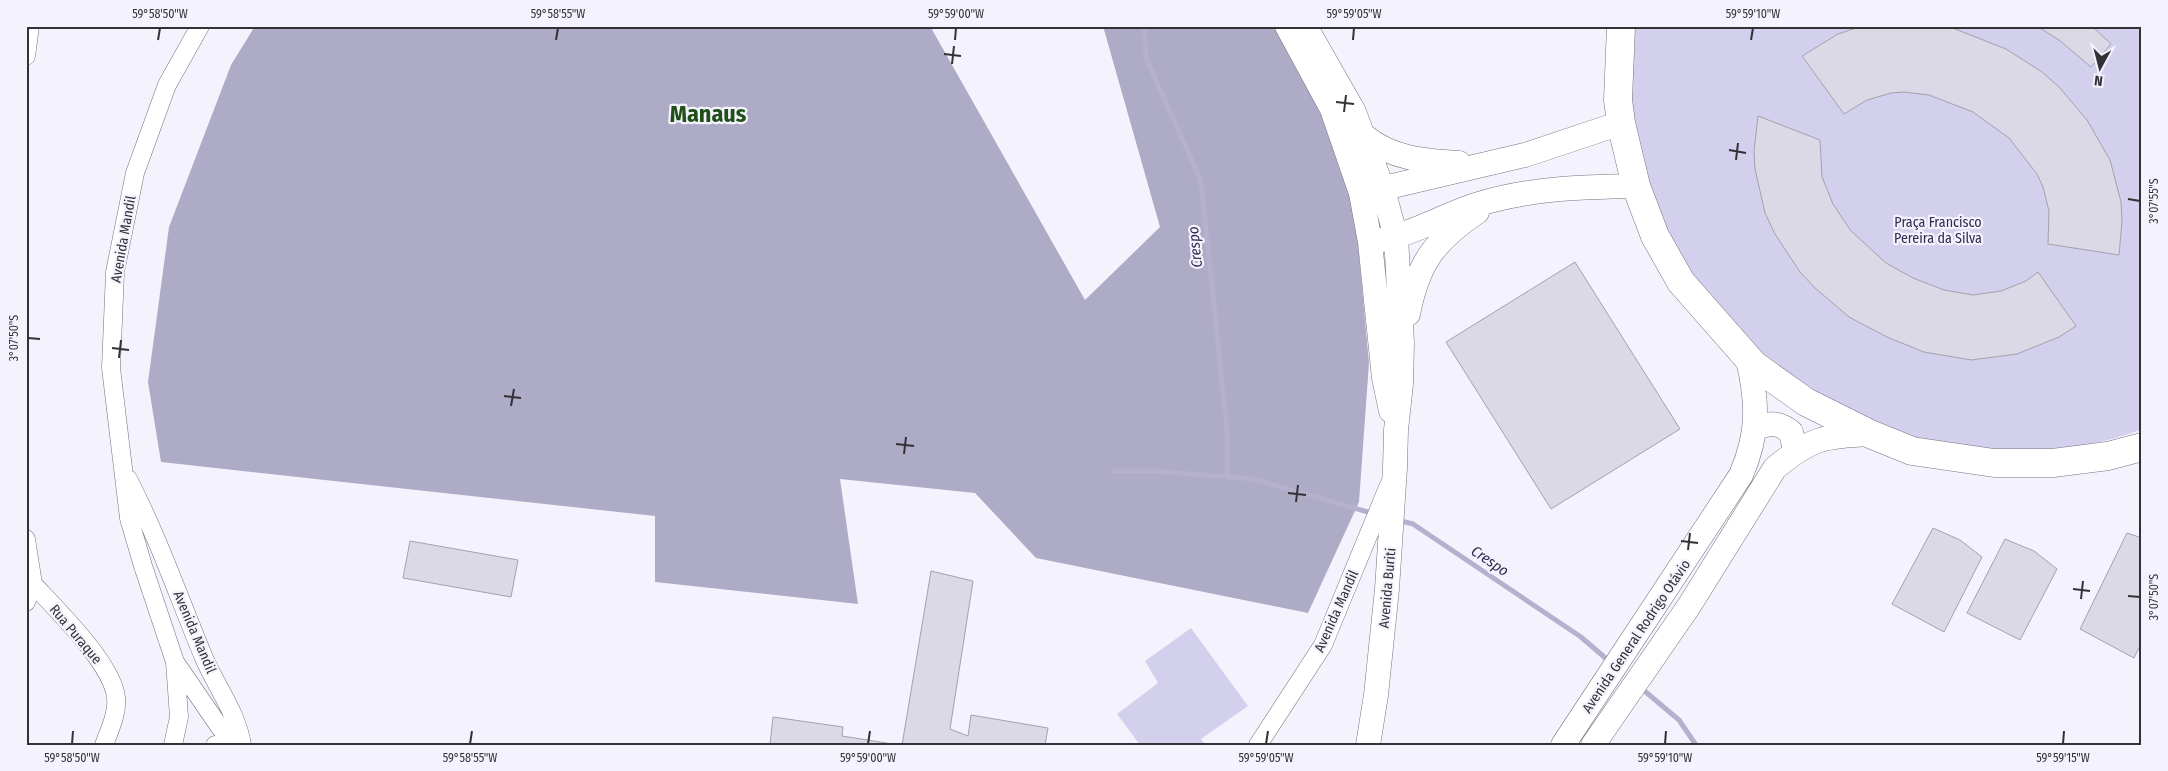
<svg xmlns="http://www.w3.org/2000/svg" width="2168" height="771" viewBox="0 0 2168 771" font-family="'Fira Sans Condensed',sans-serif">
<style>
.green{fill:#d3d0ed}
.forest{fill:#aeabc7}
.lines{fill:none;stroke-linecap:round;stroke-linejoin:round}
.stream{stroke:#b4b0cd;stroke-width:5}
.building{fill:#dad9e5;stroke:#a2a1ad}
.street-casing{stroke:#74727e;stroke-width:19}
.secondary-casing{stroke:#74727e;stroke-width:25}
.primary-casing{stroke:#74727e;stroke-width:29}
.street{stroke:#fff;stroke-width:18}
.secondary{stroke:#fff;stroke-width:24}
.primary{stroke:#fff;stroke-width:28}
.ticks{fill:none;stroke:#313136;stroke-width:2}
.labels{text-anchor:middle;stroke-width:4.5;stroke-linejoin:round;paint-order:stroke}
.park-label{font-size:14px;fill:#312951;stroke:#f4f3fd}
.street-label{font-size:14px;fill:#313136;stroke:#f4f3fd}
.water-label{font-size:15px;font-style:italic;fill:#322a52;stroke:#f4f3fd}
.town-label{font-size:24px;font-weight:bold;fill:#204f17;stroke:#f4f3fd}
.neatline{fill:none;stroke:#313136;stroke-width:2}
.ticks-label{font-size:12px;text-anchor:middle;fill:#313136}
</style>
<rect width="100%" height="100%" fill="#f4f3fd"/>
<path class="green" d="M 1633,26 L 2142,26 L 2142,429 C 2105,444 2063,450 2024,450 C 1868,453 1733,368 1665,228 C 1648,193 1632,131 1631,93 C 1631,71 1632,48 1633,26 Z
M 1191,628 L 1248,706 L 1201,739 L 1205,745 L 1140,745 L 1117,714 L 1158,683 L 1145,661 Z"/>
<path class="forest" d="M 255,26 L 930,26 L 1085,300 L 1160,227 L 1103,26 L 1274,26 L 1318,95 L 1355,212 L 1369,363 L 1359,502 L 1308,613 L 1036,558 L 975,493 L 840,479 L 858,604 L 655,582 L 655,516 L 161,462 L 148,382 L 169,227 L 231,65 Z"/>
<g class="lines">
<path class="stream" d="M 1144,26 L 1146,58 L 1201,181 L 1227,430 L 1227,477
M 1113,471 L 1154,471 L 1253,479 L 1375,514
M 1397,520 L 1413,524 L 1581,637 L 1610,662
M 1641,688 L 1679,720 L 1696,745"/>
</g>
<path class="building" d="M 2037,26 L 2092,26 L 2111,44 L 2091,67 L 2059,40 Z
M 1859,27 L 1950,27 L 2006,49 L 2042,72 L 2059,87 L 2087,120 L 2110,160 L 2121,202 L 2122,221 L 2119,255 L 2048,244 L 2049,211 L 2043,187 L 2037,174 L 2009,138 L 1973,112 L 1929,95 L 1904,92 L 1891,93 L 1867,100 L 1844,114 L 1802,56 L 1838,34 Z
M 1758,116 L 1820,140 L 1822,177 L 1833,204 L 1851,231 L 1886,263 L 1913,278 L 1944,290 L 1973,295 L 2001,291 L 2026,281 L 2038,272 L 2076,326 L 2059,337 L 2017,354 L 1971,360 L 1924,352 L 1887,337 L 1849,317 L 1815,288 L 1800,272 L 1775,234 L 1765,213 L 1755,169 L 1754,151 Z
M 1575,262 L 1680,429 L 1551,509 L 1446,342 Z
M 1933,528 L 1960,540 L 1982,557 L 1944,632 L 1892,604 Z
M 2127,533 L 2142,538 L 2142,642 L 2134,658 L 2080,629 Z
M 2005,539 L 2034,551 L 2057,569 L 2020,640 L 1967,613 Z
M 410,541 L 518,560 L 511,597 L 403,578 Z
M 931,571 L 973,581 L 950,729 L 968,736 L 971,715 L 1048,728 L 1045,745 L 902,745 Z
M 773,717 L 843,727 L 842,736 L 899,745 L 770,745 Z"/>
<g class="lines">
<g class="street-casing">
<path id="street" d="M 200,26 L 167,85 L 135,173 L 115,272 L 111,368 L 129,518 L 143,566 L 175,662 L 221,729 L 242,745
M 26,56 L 30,26
M 128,479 C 158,537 179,598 204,658 C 217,688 237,713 242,745
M 26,539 L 33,584 L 26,602
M 33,584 C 56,609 112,663 116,697 C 118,713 109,731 104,745
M 173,745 L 179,717 L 175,662
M 215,745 L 238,745
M 1258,745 L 1323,645 L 1389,485"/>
</g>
<g class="secondary-casing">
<path id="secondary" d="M 1287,26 L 1332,109 L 1361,193 L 1370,242 L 1384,378 L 1391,411
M 1305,26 L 1354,112 L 1383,190 L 1396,237 L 1402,343 L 1401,384 L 1396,430 L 1395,468 L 1387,589 L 1376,695 L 1368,745
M 1364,136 C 1392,159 1425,161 1459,163
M 1367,192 L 1525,155 L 1621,123
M 1382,240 C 1415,233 1446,214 1479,204 C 1531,188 1582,187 1636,186
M 1408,314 C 1418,263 1434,241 1477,212
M 1756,428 C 1771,422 1779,423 1791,432 L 1795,451
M 1563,745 L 1741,475 C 1759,433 1758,404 1748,359
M 1593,745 L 1689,606 L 1775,468 C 1811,438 1824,436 1870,434"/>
</g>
<g class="primary-casing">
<path id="primary" d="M 1621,26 L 1618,100 L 1621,123 L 1636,186 L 1655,236 L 1681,282 L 1754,365 L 1806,402 L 1870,434 L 1912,451 L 1994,463 L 2053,463 L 2108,456 L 2142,447"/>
</g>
<use href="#street" class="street"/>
<use href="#secondary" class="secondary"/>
<use href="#primary" class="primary"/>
</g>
<path class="ticks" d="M 158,40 L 160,28M 556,40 L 558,28M 955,40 L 956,28M 1353,40 L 1354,28M 1751,40 L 1753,28M 944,54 L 961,56M 952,64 L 954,46M 1336,102 L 1354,104M 1344,112 L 1346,95M 1729,150 L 1746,153M 1736,160 L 1738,143M 2128,199 L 2140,201M 28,338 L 40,339M 112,348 L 129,350M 119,358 L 121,340M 504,396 L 521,398M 511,406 L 514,389M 896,444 L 914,446M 904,454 L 906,437M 1288,493 L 1306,495M 1296,502 L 1298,485M 1681,541 L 1698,543M 1688,550 L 1690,533M 2073,589 L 2090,591M 2128,596 L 2140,597M 2081,599 L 2083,581M 72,744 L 73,731M 470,744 L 472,731M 868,744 L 870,731M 1266,744 L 1268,731M 1665,744 L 1666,731M 2063,744 L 2064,731"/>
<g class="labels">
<g class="park-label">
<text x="1938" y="227">Praça Francisco<tspan x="1938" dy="16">Pereira da Silva</tspan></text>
</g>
<g class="street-label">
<text transform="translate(123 239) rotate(-80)" y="5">Avenida Mandil</text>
<text transform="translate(1387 588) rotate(-85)" y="5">Avenida Buriti</text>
<text transform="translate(1336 611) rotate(-66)" y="5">Avenida Mandil</text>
<text transform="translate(195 632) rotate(67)" y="5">Avenida Mandil</text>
<text transform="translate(76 634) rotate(50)" y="5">Rua Puraque</text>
<text transform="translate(1636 636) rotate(-56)" y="5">Avenida General Rodrigo Otávio</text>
</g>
<g class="water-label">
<text transform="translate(1195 247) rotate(-96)" y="5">Crespo</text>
<text transform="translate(1490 561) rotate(34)" y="5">Crespo</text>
</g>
<g class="town-label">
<text x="708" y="122">Manaus</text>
</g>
</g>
<rect width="2168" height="771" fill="none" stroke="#f4f3fd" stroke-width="55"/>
<g transform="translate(2100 68) rotate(187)" stroke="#f4f3fd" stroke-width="4" paint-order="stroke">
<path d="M0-4L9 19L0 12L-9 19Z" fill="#313136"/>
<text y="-8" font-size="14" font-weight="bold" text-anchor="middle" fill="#313136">N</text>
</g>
<rect x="28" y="28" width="2112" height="716" class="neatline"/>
<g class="ticks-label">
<text x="160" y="18">59°58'50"W</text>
<text x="558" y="18">59°58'55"W</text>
<text x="956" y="18">59°59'00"W</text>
<text x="1354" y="18">59°59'05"W</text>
<text x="1753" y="18">59°59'10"W</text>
<text transform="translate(2154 201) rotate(-90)" y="4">3°07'55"S</text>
<text transform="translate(14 338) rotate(-90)" y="4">3°07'50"S</text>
<text transform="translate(2154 597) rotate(-90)" y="4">3°07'50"S</text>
<text x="72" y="762">59°58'50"W</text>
<text x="470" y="762">59°58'55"W</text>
<text x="868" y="762">59°59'00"W</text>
<text x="1266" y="762">59°59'05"W</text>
<text x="1665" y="762">59°59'10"W</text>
<text x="2063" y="762">59°59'15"W</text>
</g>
</svg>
